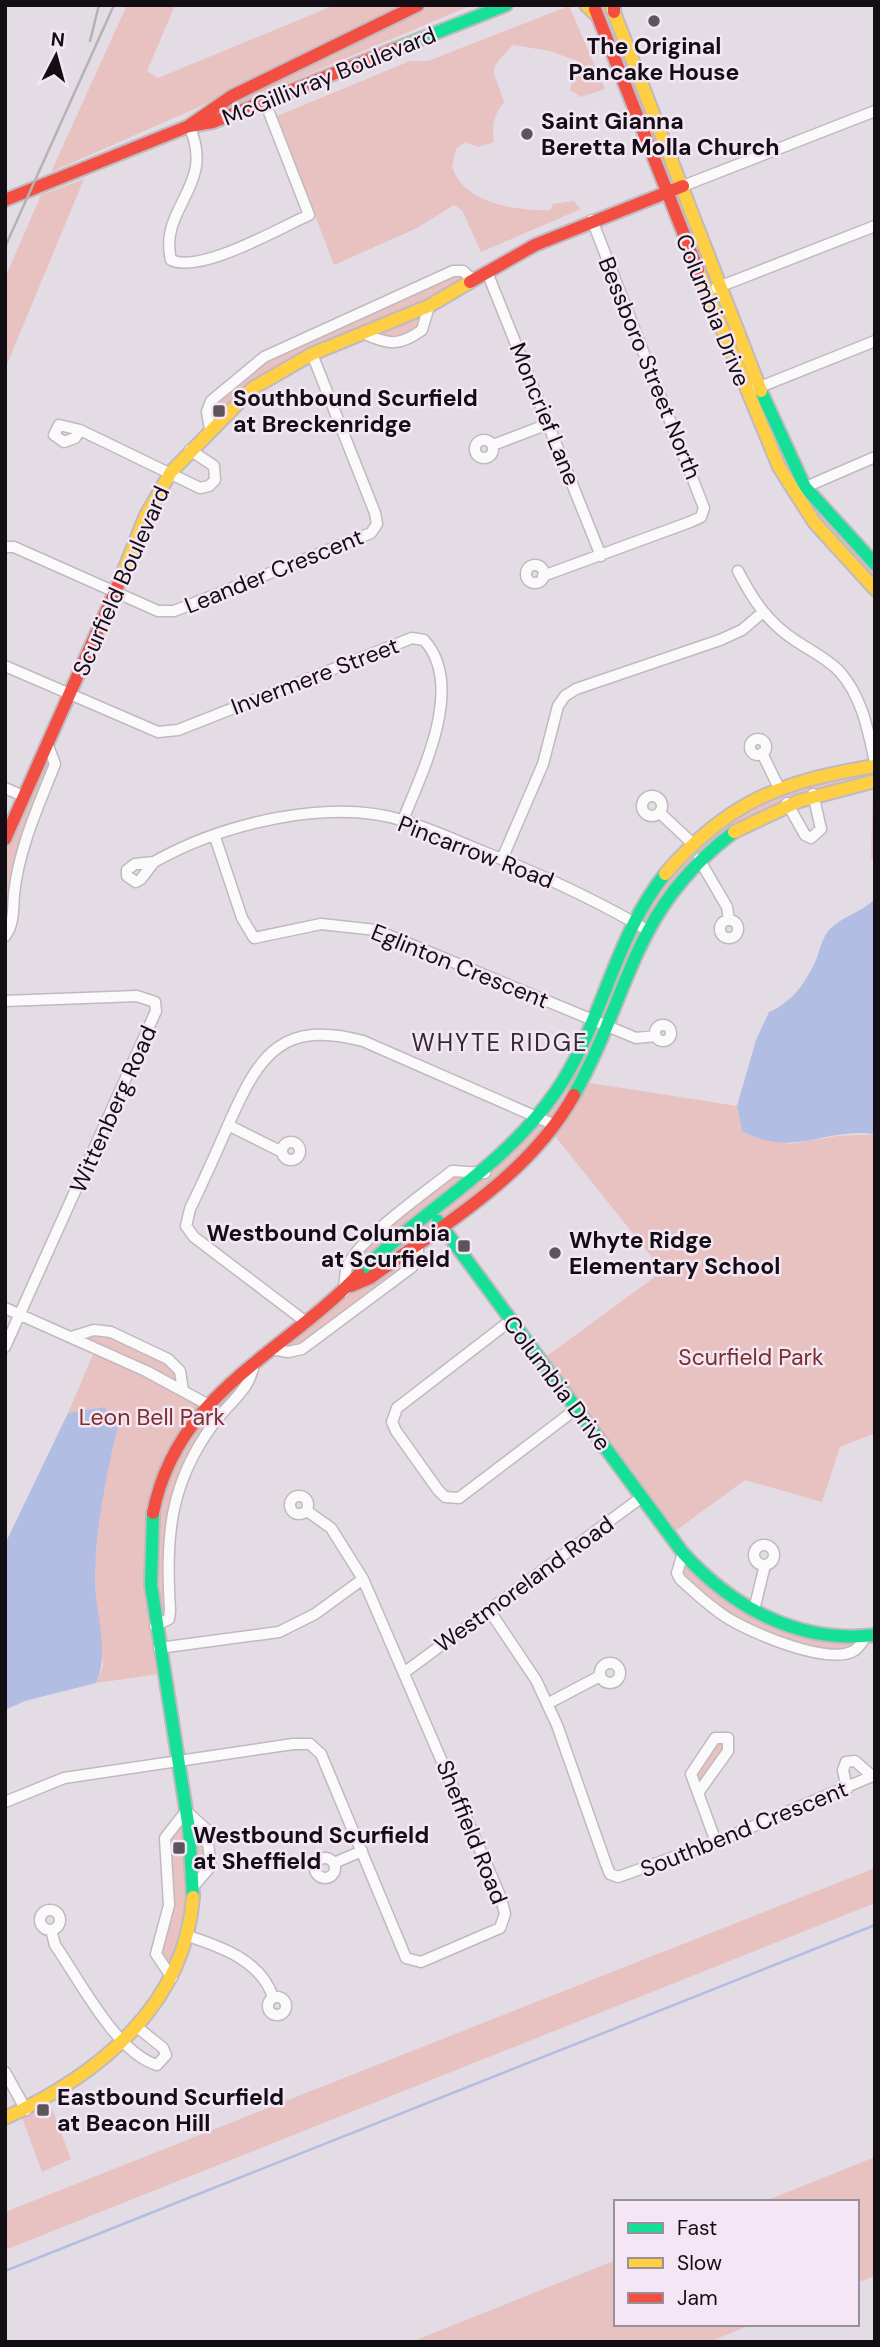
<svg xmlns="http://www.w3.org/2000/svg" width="880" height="2347" viewBox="0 0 880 2347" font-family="'DM Sans',sans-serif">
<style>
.green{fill:#e8c1c1}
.water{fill:#b1bde3}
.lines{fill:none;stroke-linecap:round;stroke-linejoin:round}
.stream{stroke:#b1bde3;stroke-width:2.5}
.street-casing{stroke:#c0b9c0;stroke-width:13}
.fast-casing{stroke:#c0b9c0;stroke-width:16}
.slow-casing{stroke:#c0b9c0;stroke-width:16}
.jam-casing{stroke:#c0b9c0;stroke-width:16}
.street{stroke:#fbfafb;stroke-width:10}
.fast{stroke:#16e098;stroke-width:12}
.slow{stroke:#ffcf43;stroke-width:12}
.jam{stroke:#f24e42;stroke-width:12}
.rail{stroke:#b4b2b4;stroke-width:2.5}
.poi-dot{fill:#5c565c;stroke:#f4e6f4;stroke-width:2.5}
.labels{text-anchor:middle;stroke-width:5;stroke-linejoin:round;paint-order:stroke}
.poi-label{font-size:23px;font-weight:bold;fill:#130e13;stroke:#f4e6f4;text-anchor:start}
.street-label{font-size:23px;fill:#130e13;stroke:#f4e6f4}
.park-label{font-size:23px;fill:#7b2f2c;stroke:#f4e6f4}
.neighbourhood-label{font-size:24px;letter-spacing:2px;fill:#322832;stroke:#f4e6f4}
</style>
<rect width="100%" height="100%" fill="#e4dce4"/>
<path class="green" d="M 127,5 L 175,5 L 147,71 L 158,78 L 335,5 L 410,5 L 208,103 L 51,172 Z
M 432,5 L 472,5 L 210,116 L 209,113 Z
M 569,6 L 605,89 L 581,97 L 570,90 L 577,61 L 550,51 L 513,45 C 485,74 493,66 504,102 C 493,116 492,125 494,142 L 478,147 L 465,142 L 456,149 L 452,166 C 463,204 516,211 551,210 L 552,204 L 574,201 L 581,209 L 481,252 L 462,210 L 454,205 L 417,228 L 334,265 L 277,116 L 410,61 L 428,61 Z
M 642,80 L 805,487 L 875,564 L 875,589 L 793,496 L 625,87 Z
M 84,179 L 5,369 L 5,278 L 41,195 Z
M 453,271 L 473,280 L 429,306 L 422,330 L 399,344 L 365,334 L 253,388 L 210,429 L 211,401 L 264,357 Z
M 47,743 L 55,764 L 25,836 L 5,936 L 5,839 Z
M 875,772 L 875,861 L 871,858 L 873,784 L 787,803 L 699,859 L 638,945 L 584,1082 L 737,1106 L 742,1131 L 790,1144 L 837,1136 L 875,1134 L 875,1433 L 840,1447 L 822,1502 L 745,1480 L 670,1535 L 540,1361 L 663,1271 L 551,1131 L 428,1236 L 412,1267 L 302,1349 L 271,1349 L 344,1292 L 357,1250 L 452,1171 L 486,1173 L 570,1070 L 624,939 L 692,843 L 778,786 Z
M 111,1332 L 180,1371 L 184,1391 L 205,1403 L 254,1362 L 252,1378 L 214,1424 L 177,1496 L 170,1611 L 155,1627 L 166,1673 L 96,1683 L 103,1667 L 94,1574 L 102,1497 L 109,1463 L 104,1407 L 68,1413 L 95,1350 L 71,1337 Z
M 683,1553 L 711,1583 L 799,1629 L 865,1637 L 846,1654 L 797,1648 L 729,1619 L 680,1579 Z
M 715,1738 L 729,1744 L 698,1793 L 691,1774 Z
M 186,1811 L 206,1829 L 211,1866 L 193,1887 L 172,1978 L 156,1954 L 169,1905 L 165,1838 Z
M 875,1868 L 875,1903 L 5,2250 L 5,2212 Z
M 48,2098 L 71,2159 L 42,2172 L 20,2112 Z
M 875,2157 L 875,2276 L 857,2283 L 857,2202 L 763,2202 Z
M 616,2260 L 616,2324 L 753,2324 L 709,2342 L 411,2342 Z"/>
<path class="water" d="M 875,899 L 875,1134 C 824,1127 794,1159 742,1131 L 737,1106 L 756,1040 L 769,1012 C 792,1002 805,984 816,960 C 820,950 822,938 829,930 C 842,916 861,913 875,899 Z
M 104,1407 L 118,1426 C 106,1474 97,1522 95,1571 C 93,1607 111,1650 96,1683 L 25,1701 L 5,1710 L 5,1544 L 68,1413 Z"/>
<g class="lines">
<path class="stream" d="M 5,2271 L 875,1925"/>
<g class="street-casing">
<path id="street" d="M 189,126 C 217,186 158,207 171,260 C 201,274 279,228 309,215 L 265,102
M 683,186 L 875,111
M 487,272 L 601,556
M 716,288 L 875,226
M 365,334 C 389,345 400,346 422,330 L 429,306
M 755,389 L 875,341
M 210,429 L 207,412 L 211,401 L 264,357 L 453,271 L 463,271 L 473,280
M 80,430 L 59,425 L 54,435 L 64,442 L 75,438 L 80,430 L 200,488 L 209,486 L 215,480 L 214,466 L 190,450
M475 449a9 9 0 1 1 18 0a9 9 0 1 1-18 0Z
M 493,445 L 548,424
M 801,489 L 875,457
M 5,547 L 14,547 L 158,611 L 174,611 L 371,533 L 377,524 L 375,513 L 312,354
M526 574a9 9 0 1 1 18 0a9 9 0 1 1-18 0Z
M 738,571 C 753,600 768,623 796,641 C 811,651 828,659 840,672 C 862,697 868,730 875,762
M 543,576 L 690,522 L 701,517 L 704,508 L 592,220
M 5,666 L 158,732 L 178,730 L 412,638 L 424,640 C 466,686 422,772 403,820
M750 747a8 8 0 1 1 16 0a8 8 0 1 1-16 0Z
M 762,753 L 778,786
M 5,788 L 23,796
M642 806a10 10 0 1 1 20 0a10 10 0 1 1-20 0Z
M 787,803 L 805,835 L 811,838 L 821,829 L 813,794
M 660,813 L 692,843
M 215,837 L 242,918 L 254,938 L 321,924 L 376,930 L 636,1038 L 656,1036
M 502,859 L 543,764 L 558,706 L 565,696 L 576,689 L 720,640 L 742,630 L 762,613
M 699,859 L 727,907 L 729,920
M 154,862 C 221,824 329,797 405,821 C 434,830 461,843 489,854 C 544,876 596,900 647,930
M 154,862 L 141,879 L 136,882 L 127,876 L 127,870 L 135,864 Z
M720 929a9 9 0 1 1 18 0a9 9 0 1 1-18 0Z
M 5,936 C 14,925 13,909 14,894 C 19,848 38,807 55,764 L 47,743
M 5,1001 L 137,996 L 155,1002 L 156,1011 L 5,1347
M655 1033a8 8 0 1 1 16 0a8 8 0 1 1-16 0Z
M 228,1125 L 282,1152
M282 1151a9 9 0 1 1 18 0a9 9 0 1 1-18 0Z
M 344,1292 C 345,1284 344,1273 348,1265 C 360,1238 426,1192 452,1171 L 485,1173
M 5,1308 L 146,1371 L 205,1403
M 510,1321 L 397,1408 L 392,1422 L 396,1431 L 438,1490 L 445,1497 L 459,1498 L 576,1409
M 306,1322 L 194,1237 L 186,1226 L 190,1209 C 204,1180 217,1151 230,1121 C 260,1053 283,1020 363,1041 L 555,1125
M 71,1337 L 94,1330 L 111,1332 L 168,1359 L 180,1371 L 183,1391
M 271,1349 L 288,1352 L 302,1349 L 412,1267 L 418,1255 L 418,1242
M290 1505a9 9 0 1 1 18 0a9 9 0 1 1-18 0Z
M754 1555a10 10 0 1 1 20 0a10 10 0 1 1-20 0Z
M 683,1553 L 677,1573 L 680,1579 C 695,1593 709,1606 726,1617 C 749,1632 830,1667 855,1650 C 859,1647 863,1641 865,1637
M 489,1610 L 536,1680 L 557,1725 L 606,1864 L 610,1874 L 618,1877 L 716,1842 L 875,1775
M 754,1610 L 765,1565
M 155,1626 L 169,1619 L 170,1611 C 166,1538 168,1485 214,1423 C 230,1401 251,1390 254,1362
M 159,1648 L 279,1632 L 315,1614 L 363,1579
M600 1673a10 10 0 1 1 20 0a10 10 0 1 1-20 0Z
M 405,1672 L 642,1497
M 547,1704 L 600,1676
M 847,1789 L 843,1770 L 846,1762 L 855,1761 L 872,1776
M 698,1793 L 728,1751 L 728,1738 L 715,1738 L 691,1774 L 716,1842
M 5,1802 L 64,1778 L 293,1744 L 310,1744 L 321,1754 L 406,1958 L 421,1962 L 500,1928 L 505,1914 L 501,1898 L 363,1579 L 331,1528 L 307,1511
M315 1868a10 10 0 1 1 20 0a10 10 0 1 1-20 0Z
M 334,1863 L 362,1851
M40 1920a10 10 0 1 1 20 0a10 10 0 1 1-20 0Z
M 51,1930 L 55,1945 C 79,1979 116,2053 157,2065 L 166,2055 L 163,2048 L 137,2027
M 188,1936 C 222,1947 261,1961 273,1997
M 172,1978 L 156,1954 L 169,1905 L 165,1838 L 186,1811 L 206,1829 L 211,1866 L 193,1887
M268 2006a9 9 0 1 1 18 0a9 9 0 1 1-18 0Z
M 5,2072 L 26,2110"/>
</g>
<g class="fast-casing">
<path id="fast" d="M 395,49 L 506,5
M 761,391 L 805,487 L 875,564
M 574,1095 C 632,991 630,911 734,832
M 438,1221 L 683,1553 C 733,1608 799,1644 875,1635
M 359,1274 C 423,1209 501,1170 555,1093 C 602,1026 613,939 665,874
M 153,1513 L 151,1585 L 189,1829 L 193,1897"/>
</g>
<g class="slow-casing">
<path id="slow" d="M 586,5 L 598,16
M 611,5 L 761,391
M 698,270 L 779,467 L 814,522 L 875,589
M 118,585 L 146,515 L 171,472 L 253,388 L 312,354 L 429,306 L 470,282
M 734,832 L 799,801 L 875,781
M 665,874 C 728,801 782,781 875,766
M 5,2118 C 98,2075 185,2006 193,1897"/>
</g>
<g class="jam-casing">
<path id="jam" d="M 614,5 L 614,12
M 595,9 L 698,270
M 190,125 L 232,96 L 418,5
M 5,200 L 189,126 L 213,122 L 395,49
M 470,282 L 535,245 L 683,186
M 5,839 L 118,585
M 351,1286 L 370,1278 C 443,1225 529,1176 574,1095
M 153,1513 C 177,1392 282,1355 359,1274"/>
</g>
<use href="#street" class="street"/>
<use href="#fast" class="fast"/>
<use href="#slow" class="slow"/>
<use href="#jam" class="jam"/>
<path class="rail" d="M 90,41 L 99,5
M 5,247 L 114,5"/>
</g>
<g class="poi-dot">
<circle cx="654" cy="21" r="7"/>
<circle cx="527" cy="134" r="7"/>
<rect x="212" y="404" width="14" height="14" rx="3.5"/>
<rect x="457" y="1239" width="14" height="14" rx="3.5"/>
<circle cx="555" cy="1253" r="7"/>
<rect x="172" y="1841" width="14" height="14" rx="3.5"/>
<rect x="36" y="2103" width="14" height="14" rx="3.5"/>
</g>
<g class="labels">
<g class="poi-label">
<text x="654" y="54" text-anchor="middle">The Original<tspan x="654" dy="26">Pancake House</tspan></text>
<text x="541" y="129">Saint Gianna<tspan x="541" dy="26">Beretta Molla Church</tspan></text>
<text x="233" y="406">Southbound Scurfield<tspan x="233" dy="26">at Breckenridge</tspan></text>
<text x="450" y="1241" text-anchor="end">Westbound Columbia<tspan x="450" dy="26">at Scurfield</tspan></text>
<text x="569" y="1248">Whyte Ridge<tspan x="569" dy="26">Elementary School</tspan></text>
<text x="193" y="1843">Westbound Scurfield<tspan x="193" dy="26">at Sheffield</tspan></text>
<text x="57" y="2105">Eastbound Scurfield<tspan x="57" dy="26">at Beacon Hill</tspan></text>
</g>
<g class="street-label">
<text transform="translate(329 76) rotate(-22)" y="8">McGillivray Boulevard</text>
<text transform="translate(713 310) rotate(68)" y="8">Columbia Drive</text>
<text transform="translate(650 368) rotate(68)" y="8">Bessboro Street North</text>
<text transform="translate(545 414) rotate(68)" y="8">Moncrief Lane</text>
<text transform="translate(274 571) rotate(-22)" y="8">Leander Crescent</text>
<text transform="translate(121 581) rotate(-66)" y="8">Scurfield Boulevard</text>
<text transform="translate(315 676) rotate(-21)" y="8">Invermere Street</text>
<text transform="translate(476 852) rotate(21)" y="8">Pincarrow Road</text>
<text transform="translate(460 966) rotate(22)" y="8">Eglinton Crescent</text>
<text transform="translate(113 1109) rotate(-66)" y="8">Wittenberg Road</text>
<text transform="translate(557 1383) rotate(53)" y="8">Columbia Drive</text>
<text transform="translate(524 1584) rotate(-36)" y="8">Westmoreland Road</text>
<text transform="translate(744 1829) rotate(-22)" y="8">Southbend Crescent</text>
<text transform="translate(472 1832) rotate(68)" y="8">Sheffield Road</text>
</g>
<g class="park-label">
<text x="751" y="1365">Scurfield Park</text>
<text x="152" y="1425">Leon Bell Park</text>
</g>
<g class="neighbourhood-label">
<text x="500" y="1051">WHYTE RIDGE</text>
</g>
</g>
<rect width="880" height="2347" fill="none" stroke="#130e13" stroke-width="14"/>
<rect x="614" y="2200" width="245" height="126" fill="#f4e6f4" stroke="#9a909a" stroke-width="2"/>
<rect x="628" y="2223" width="35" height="10" fill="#16e098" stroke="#9a909a" stroke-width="2"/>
<text x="677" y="2235" font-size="21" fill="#130e13">Fast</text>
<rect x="628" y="2258" width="35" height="10" fill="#ffcf43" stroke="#9a909a" stroke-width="2"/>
<text x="677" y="2270" font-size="21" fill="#130e13">Slow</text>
<rect x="628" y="2293" width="35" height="10" fill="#f24e42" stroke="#9a909a" stroke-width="2"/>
<text x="677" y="2305" font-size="21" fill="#130e13">Jam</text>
<g transform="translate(56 56) rotate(6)" stroke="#f4e6f4" stroke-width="5" paint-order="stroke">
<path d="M0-5L12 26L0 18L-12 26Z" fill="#130e13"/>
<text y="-10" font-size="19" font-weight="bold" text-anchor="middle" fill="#130e13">N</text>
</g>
</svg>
